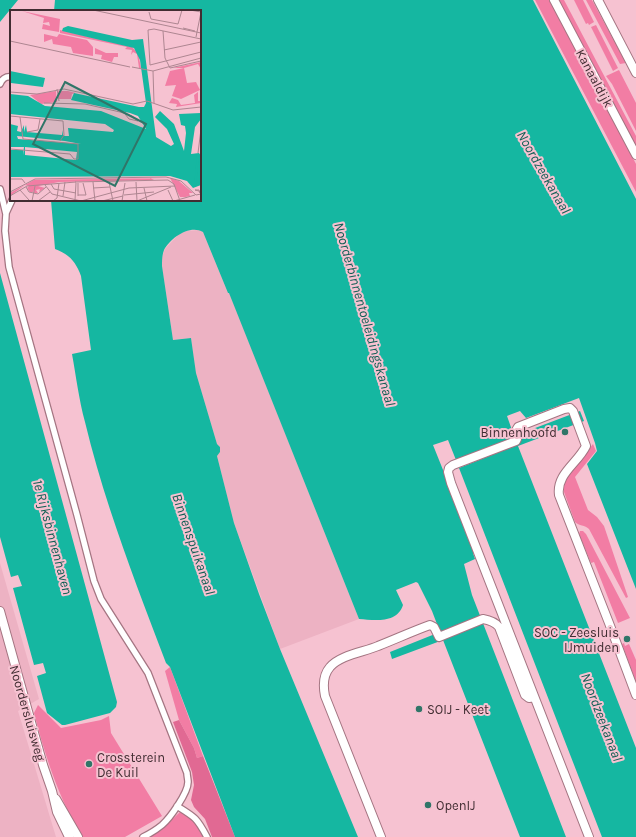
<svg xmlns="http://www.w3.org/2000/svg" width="636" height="837" viewBox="0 0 636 837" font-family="Karla,sans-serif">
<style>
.built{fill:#edb2c3}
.green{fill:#f27da4}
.forest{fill:#e16993}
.water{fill:#15b7a1}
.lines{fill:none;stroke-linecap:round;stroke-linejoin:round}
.street-casing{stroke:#a47582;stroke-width:8}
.secondary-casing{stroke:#a47582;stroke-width:10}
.street{stroke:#fff;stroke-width:5.5}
.secondary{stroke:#fff;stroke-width:8}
.poi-dot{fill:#307568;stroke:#f6c2d1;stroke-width:1.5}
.labels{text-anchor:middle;stroke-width:4;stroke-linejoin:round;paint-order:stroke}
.street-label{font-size:13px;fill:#412d32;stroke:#f6c2d1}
.poi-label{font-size:13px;fill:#412d32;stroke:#f6c2d1;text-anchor:start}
.water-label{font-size:14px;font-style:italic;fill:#115f54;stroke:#f6c2d1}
.inset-river{fill:none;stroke:#15b7a1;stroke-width:2}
.inset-road{fill:none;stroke:#ae8691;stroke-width:1}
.view{fill:#307568;fill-opacity:0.15;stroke:#307568;stroke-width:2}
.inset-edge{fill:none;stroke:#412d32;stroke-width:2}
</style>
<rect width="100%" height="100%" fill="#f6c2d1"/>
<path class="built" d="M 200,230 L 203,232 L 228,293 L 229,292 L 359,619 L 280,649 L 234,523 L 217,456 L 220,452 L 220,447 L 217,444 L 196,373 L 191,338 L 173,340 L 162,266 L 162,257 L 165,249 L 178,235 L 186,231 Z
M 0,563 L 39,699 L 18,711 L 56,837 L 0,837 Z"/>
<path class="green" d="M 535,0 L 551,0 L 636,164 L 636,192 Z
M 558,0 L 564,0 L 636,136 L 636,148 Z
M 574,0 L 583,0 L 594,22 L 589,25 L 588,23 L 586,24 Z
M 586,0 L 592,0 L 626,63 L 620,64 Z
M 596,25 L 618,68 L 613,71 L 591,27 Z
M 619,70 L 636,103 L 636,131 L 612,84 L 606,76 Z
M 593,444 L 596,451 L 575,477 L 588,510 L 597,517 L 604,526 L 628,597 L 626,598 L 589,529 C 585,525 579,526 575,522 L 564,492 L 563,485 L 566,478 Z
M 580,531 L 583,531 L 586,534 L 630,618 L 618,623 L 594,562 L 591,563 L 579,534 Z
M 624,643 L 625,646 L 629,644 L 636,660 L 636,682 L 622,644 Z
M 170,667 L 203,756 L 197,758 L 194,748 L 179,720 L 165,671 Z
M 38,705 L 61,728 L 101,720 L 109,716 L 111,733 L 162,816 L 125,837 L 82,837 C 59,799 45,756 34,713 Z
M 180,812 C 194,815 197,825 204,837 L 148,837 L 162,829 Z"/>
<path class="forest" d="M 179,720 L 194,748 L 197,758 L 203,756 L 235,837 L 212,837 L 205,819 L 194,807 L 191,800 L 194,785 L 192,772 L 173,722 Z"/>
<path class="water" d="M 0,0 L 18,0 L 0,22 Z
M 55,0 L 533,0 L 636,199 L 636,589 L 587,464 L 597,451 L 595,443 L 579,398 L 526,418 L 520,411 L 507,416 L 514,436 L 580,411 L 584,421 L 518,446 L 636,748 L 636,837 L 602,837 L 459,468 L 517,445 L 514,437 L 456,460 L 448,440 L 433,445 L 476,552 L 473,553 L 475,559 L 464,564 L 472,595 L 566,837 L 520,837 L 443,640 L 392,659 L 390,652 L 440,632 L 432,611 L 418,583 L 416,582 L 396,590 L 403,605 C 397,624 374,620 359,619 L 229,293 L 228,293 L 203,232 C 190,224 170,238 164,250 C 162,255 162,261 162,266 L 173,340 L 191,338 L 196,373 L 217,444 L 220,447 L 220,452 L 217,456 L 234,523 L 259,594 L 280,649 L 358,837 L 235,837 L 170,667 L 166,663 C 136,584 105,505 85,422 C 79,400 76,376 72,354 L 91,350 L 81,276 C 76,262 69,254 55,249 L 51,200 L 200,200 L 200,11 L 54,11 Z
M 0,273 L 117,702 L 116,707 L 110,713 L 65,725 L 62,725 L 47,713 L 37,676 L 46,673 L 43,663 L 34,665 L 13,588 L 22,586 L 18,575 L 11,577 L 0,537 Z"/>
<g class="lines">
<g class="street-casing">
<path id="street" d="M 0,84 C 2,79 6,76 11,77
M 0,189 L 6,214 L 5,231 L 9,267 L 77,515 L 94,581 L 101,599 L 148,673 L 187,773 C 187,776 188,779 188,782 C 188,793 170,818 162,825 C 156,830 149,834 143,837
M 6,213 L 12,200
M 177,806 C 195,817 197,818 207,837"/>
</g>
<g class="secondary-casing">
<path id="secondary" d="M 554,0 L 636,155
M 598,0 L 636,73
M 0,611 L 43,765 L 52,791 L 57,812 L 69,837
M 56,799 L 78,837
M 381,837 L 325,696 C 323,686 323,675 330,667 C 340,655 364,652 378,646 C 396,639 413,631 430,625 L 434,627 L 439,637 L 483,619 C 489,620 495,622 499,627 L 525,695 L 529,698 L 534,697
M 589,837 L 451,483 L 448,472 L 449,468 L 453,465 L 516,441 L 517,439 L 515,432 L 518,427 L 564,409 L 570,408 L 573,411 L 586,446 C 578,463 556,474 559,495 L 609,623 L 636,695"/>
</g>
<use href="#street" class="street"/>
<use href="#secondary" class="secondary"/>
</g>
<g class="poi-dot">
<circle cx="565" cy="432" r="4"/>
<circle cx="627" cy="639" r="4"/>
<circle cx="419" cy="709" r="4"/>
<circle cx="89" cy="764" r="4"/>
<circle cx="428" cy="805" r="4"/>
</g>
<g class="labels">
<g class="street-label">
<text transform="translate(595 78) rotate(62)" y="5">Kanaaldijk</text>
<text transform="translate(28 713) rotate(74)" y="5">Noordersluisweg</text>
</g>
<g class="poi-label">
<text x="557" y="437" text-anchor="end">Binnenhoofd</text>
<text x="619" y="637" text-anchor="end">SOC - Zeesluis<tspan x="619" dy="15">IJmuiden</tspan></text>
<text x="427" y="714">SOIJ - Keet</text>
<text x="97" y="762">Crossterein<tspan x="97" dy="15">De Kuil</tspan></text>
<text x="436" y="810">OpenIJ</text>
</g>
<g class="water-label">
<text transform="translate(544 172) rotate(60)" y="5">Noordzeekanaal</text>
<text transform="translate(365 314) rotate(74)" y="5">Noorderbinnentoeleidingskanaal</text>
<text transform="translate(53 537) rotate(75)" y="5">1e Rijksbinnenhaven</text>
<text transform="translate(194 544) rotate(71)" y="5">Binnenspuikanaal</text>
<text transform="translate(602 717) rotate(69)" y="5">Noordzeekanaal</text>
</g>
</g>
<g transform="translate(10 10)">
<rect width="191" height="191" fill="#f6c2d1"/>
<path d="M 12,1 L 50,9 L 49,22 L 32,19 L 33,14 L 40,16 L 39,12 L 33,13 L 34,8 ZM 50,20 L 122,37 L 128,43 L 131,58 L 129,58 L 127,44 L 123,42 L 121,45 L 122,40 L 115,39 L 117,37 L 50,23 ZM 34,24 L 47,27 L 49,24 L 77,30 L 83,37 L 83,46 L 63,43 L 61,37 L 43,34 L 42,29 L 34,32 ZM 85,38 L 96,43 L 108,43 L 108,47 L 104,47 L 102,52 L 91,49 L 92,45 L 85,44 ZM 191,52 L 191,59 L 188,54 L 174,58 L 177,73 L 186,72 L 190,80 L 171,89 L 162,86 L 166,75 L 155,76 L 160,61 L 174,58 L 163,58 ZM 46,81 L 47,92 L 31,94 L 20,85 ZM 48,81 L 58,81 L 66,83 L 62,84 L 61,89 L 49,89 ZM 188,82 L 188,91 L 191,91 L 191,93 L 166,97 L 167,94 L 159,93 L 162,88 L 168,90 L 171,95 L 185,93 L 184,85 ZM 140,168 L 144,170 L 49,172 L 28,176 L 35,178 L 29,182 L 30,179 L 26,180 L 28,183 L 24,183 L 24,180 L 23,182 L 20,182 L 17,178 L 19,176 L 15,175 L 0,186 L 0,183 L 24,170 L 158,168 ZM 160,168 L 169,171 L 183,183 L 179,183 L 180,186 L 171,188 L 176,187 L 170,187 Z" fill="#f27da4"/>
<path d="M 58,16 L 122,30 L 133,29 L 146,127 L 161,136 L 164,134 L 157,119 L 145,107 L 150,101 L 164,114 L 174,141 L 176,123 L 175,116 L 171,115 L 169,104 L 191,103 L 191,109 L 185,117 L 181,144 L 189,143 L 191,146 L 191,175 L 183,178 L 177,171 L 160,166 L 0,167 L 0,140 L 13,140 L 13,145 L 14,137 L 0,137 L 0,114 L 8,116 L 7,121 L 11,122 L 14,115 L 14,122 L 16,115 L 17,122 L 52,125 L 53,120 L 53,125 L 55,126 L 59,126 L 58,118 L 103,122 L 104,120 L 95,114 L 0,104 L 0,84 L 18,86 L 35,96 L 91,101 L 136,119 L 128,106 L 120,103 L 61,90 L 64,83 L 129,97 L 134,97 L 136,93 L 130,50 L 124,38 L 52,21 L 53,18 ZM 7,126 L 55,131 L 71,134 L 8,129 ZM 15,137 L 67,142 L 66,150 L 15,145 ZM 0,61 L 35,68 L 33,77 L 1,73 L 0,77 Z" fill="#15b7a1" fill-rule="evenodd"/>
<path class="inset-river" d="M 185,177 L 188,144"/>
<path class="inset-road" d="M 83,0 L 191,23M 180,0 L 191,2 L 186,27M 139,2 L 141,9 L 168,14 L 172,0M 173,18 L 185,21M 153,21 L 155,48 L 160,58 L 191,51M 191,29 L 144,19 L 138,20 L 140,55 L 191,42M 0,31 L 120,57M 154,40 L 191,32M 122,57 L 143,61 L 191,48M 143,61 L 144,93M 47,79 L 49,91M 0,82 L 27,84 L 54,79 L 123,94 L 137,91 L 163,100 L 191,97M 34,93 L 75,94 L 110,102 L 122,106 L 128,111 L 119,109 L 115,104M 0,106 L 53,111 L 54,125 L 50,131M 17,122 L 28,120 L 30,109M 0,139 L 60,144 L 64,149 L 68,149 L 68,134 L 13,129 L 10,107M 188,143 L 191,119M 0,169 L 12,169 L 15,173M 65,172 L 158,170 L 164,174 L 170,191M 83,172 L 85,191M 99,172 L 103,191M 126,172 L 127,191M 41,174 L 44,179 L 66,183M 35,175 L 42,184 L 71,191M 16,177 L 19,182 L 28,184 L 36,177M 83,178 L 100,177M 134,178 L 137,191M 10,180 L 19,190M 158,180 L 163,191M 185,180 L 189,180 L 190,183 L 189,181 ZM 0,182 L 25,169 L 156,167 L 171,171 L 186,185 L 191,184M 68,185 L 76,185 L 73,173M 114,185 L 144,182M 0,186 L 17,176 L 66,172M 53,186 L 55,172M 68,186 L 68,173M 65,190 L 66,173M 22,191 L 25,176M 28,191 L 40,182M 43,191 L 47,188 L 49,173M 71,191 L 119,178 L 165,176M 92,191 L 113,186M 112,191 L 115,173M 127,191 L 161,177M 164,191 L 185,185"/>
<path class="view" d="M 55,72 L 136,114 L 105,176 L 23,134 Z"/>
<rect width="191" height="191" class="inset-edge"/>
</g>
</svg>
